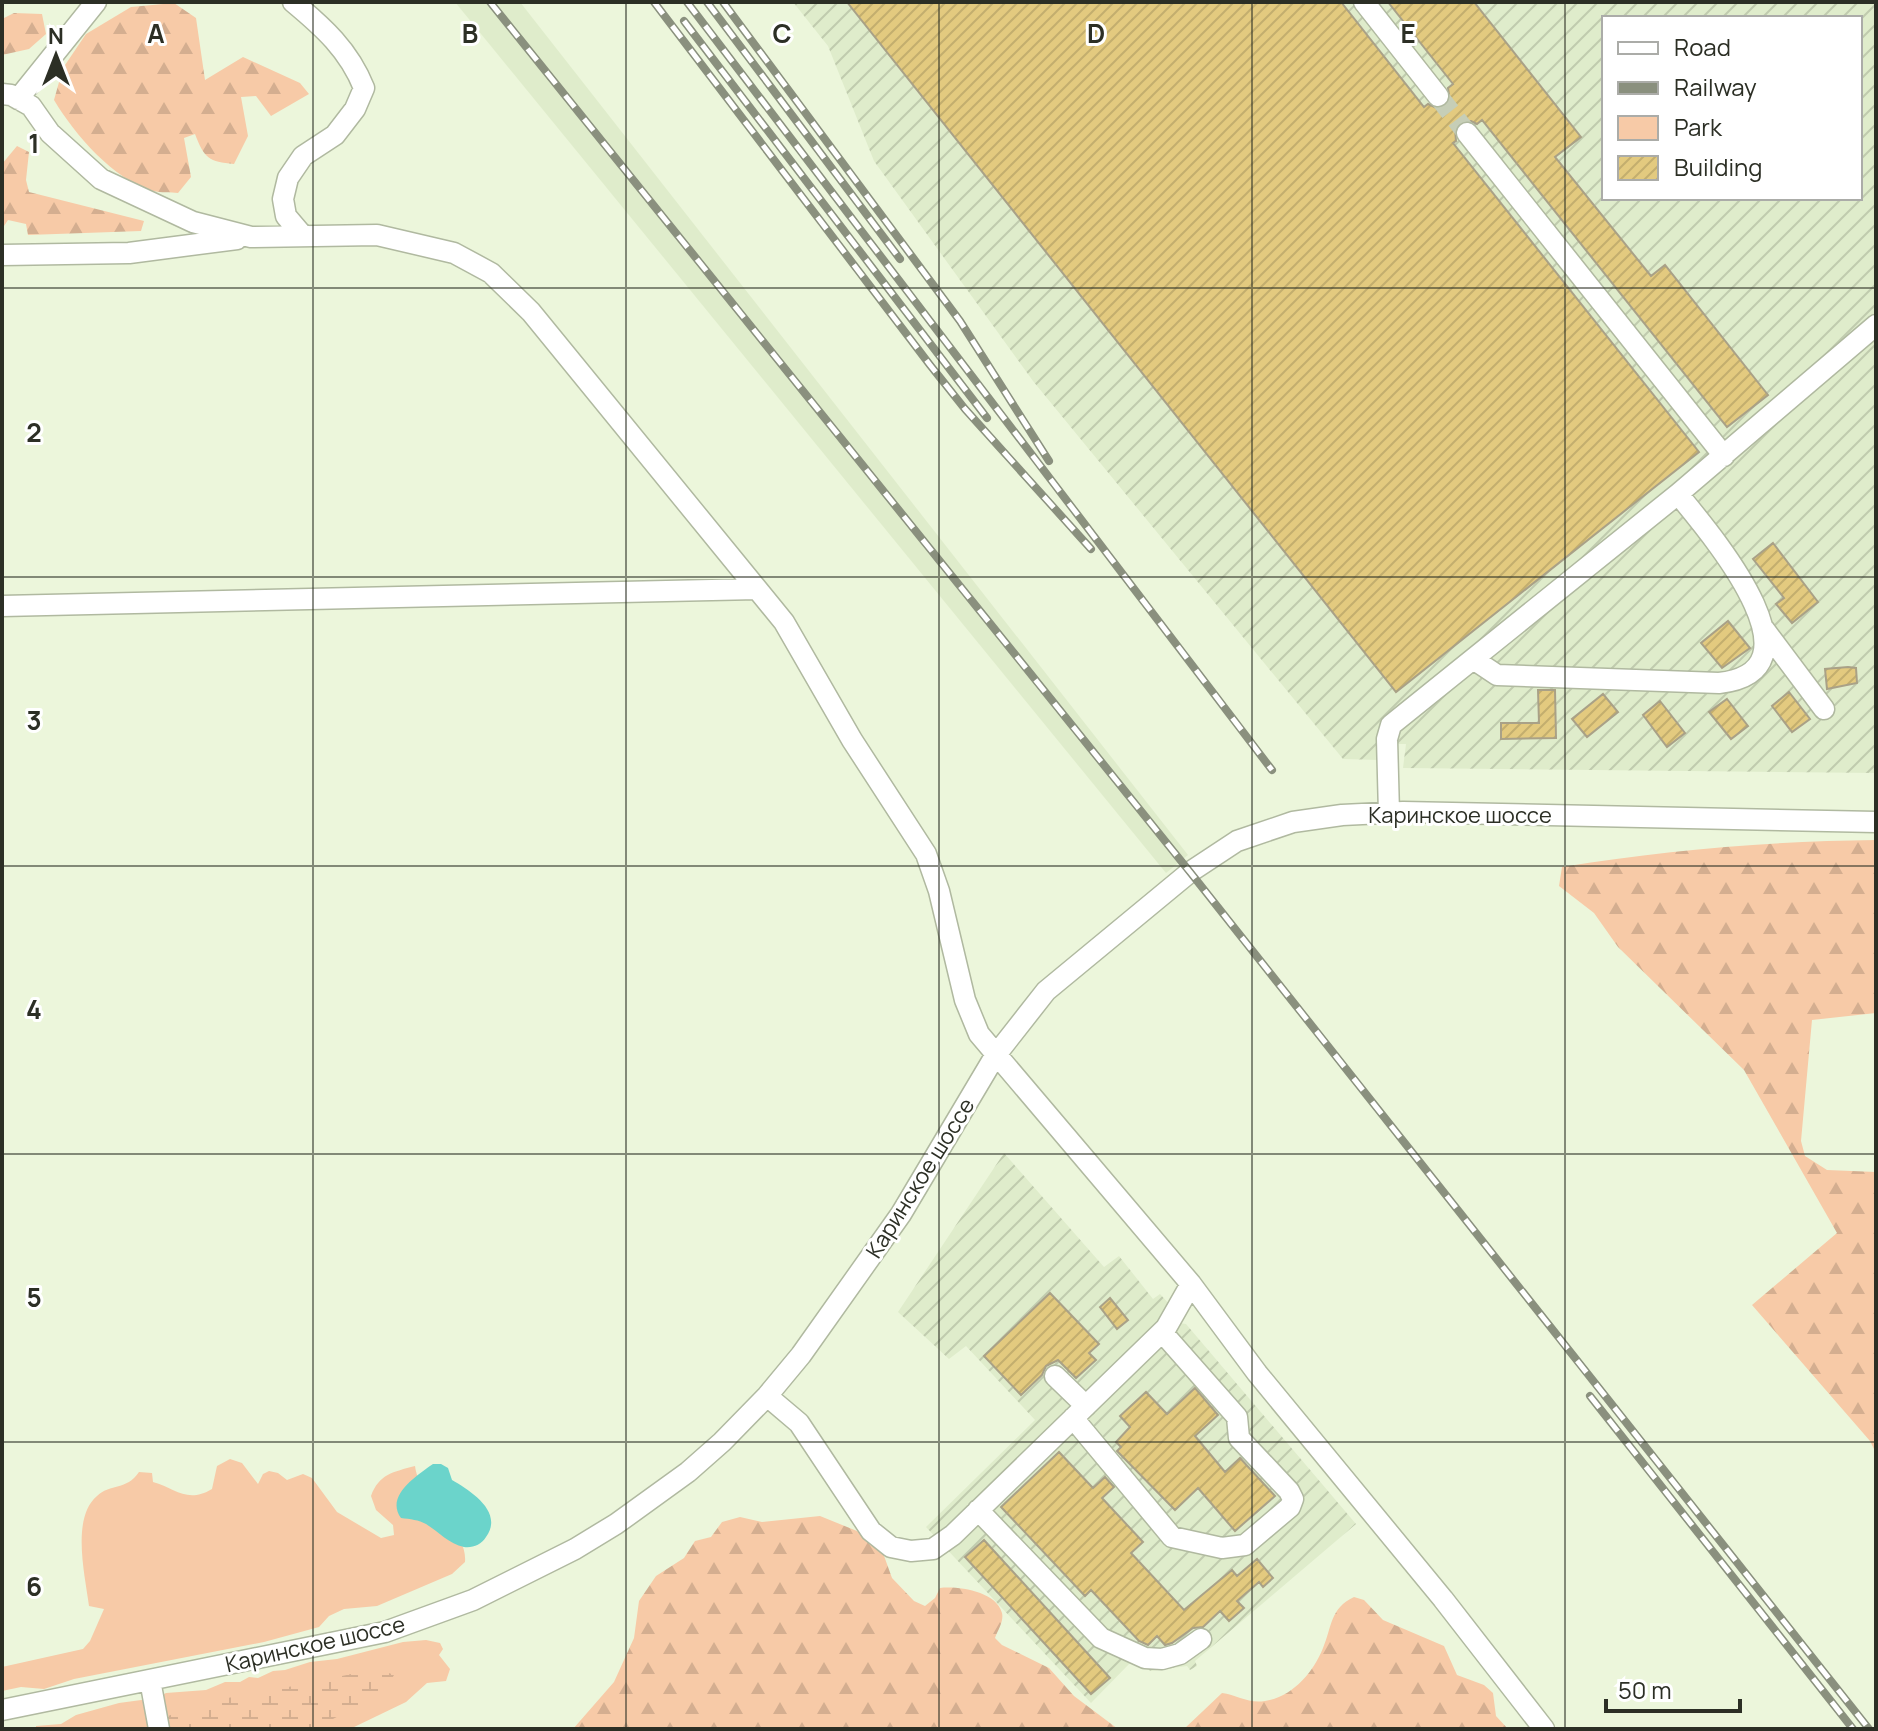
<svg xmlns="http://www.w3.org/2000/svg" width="1878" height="1731" viewBox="0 0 1878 1731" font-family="Manrope,sans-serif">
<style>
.built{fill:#dfeccb}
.industrial{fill:url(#industrial-furrows);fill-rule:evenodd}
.green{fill:#f7caa7}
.forest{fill:url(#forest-firs)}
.wetland{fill:url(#wetland-marsh)}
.water{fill:#6bd4cb}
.building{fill:url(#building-hatch);stroke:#a9a187;stroke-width:2}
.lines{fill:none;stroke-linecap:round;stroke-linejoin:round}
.minor-tunnel{stroke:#c6ceb7;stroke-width:20;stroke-dasharray:20 10;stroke-linecap:butt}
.minor-casing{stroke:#b0b9a0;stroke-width:23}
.minor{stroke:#fff;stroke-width:20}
.rail-casing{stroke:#8a907e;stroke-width:8}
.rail{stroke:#fff;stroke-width:5;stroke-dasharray:15;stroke-linecap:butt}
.grid{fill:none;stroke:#2c2f25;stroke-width:2;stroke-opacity:0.55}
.labels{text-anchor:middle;stroke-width:6;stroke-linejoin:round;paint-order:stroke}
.street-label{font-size:22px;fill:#2c2f25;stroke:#fff}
.grid-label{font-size:26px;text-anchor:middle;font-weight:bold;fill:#2c2f25;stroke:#fff;stroke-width:6;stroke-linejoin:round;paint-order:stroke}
</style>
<defs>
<pattern id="industrial-furrows" width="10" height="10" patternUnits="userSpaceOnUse" patternTransform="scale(2)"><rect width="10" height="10" fill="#dfeccb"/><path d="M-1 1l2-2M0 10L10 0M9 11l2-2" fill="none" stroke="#c0cbae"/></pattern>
<pattern id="forest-firs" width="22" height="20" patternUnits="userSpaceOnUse" patternTransform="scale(2)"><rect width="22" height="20" fill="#f7caa7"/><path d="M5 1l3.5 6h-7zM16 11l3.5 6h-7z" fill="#d4ae90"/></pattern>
<pattern id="wetland-marsh" width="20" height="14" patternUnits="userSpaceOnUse" patternTransform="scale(2)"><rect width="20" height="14" fill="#f7caa7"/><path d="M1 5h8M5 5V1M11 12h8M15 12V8" fill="none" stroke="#d4ae90"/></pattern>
<pattern id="building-hatch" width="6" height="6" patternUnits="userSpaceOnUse" patternTransform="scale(2)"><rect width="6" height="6" fill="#e3ca7f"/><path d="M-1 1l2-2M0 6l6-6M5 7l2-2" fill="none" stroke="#c3ae6e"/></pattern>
</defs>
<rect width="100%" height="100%" fill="#ecf6db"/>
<path class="built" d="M 455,2 L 520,2 L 1188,855 L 1166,873 Z"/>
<path class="industrial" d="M 793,2 L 1876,2 L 1876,773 L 1403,768 L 1406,744 L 1380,744 L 1379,760 L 1343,759 L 1033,381 L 874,161 L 828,46 ZM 1604,18 L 1860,18 L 1860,198 L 1604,198 Z
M 1004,1153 L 1104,1267 L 1119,1256 L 1153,1299 L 1160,1294 L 1170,1305 L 1180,1323 L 1186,1324 L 1356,1524 L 1195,1661 L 1197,1666 L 1190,1670 L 1187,1666 L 1151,1671 L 1131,1662 L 1091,1703 L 926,1527 L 1035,1420 L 966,1346 L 949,1359 L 898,1312 Z"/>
<path class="green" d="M 230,1459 L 242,1463 L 258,1484 L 263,1474 L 269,1471 L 278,1473 L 287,1480 L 303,1474 L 312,1478 L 337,1512 L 381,1538 L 394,1535 L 393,1525 L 376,1510 L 371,1496 C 379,1474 393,1472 415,1466 C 419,1501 468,1529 465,1562 L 452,1574 L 377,1606 L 344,1609 L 329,1616 L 319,1627 L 264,1642 L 74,1679 L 44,1689 L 21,1687 L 2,1691 L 2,1667 L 83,1649 L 90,1641 L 104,1609 L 89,1606 C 85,1575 71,1518 97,1496 C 111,1483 126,1491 139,1472 L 152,1473 L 153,1482 C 175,1488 187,1504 212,1489 L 217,1466 Z
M 426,1640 L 440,1643 L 443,1649 L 439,1655 L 450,1669 L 446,1681 L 427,1683 L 406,1702 L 350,1729 L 36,1729 L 36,1726 L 61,1724 L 76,1715 L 119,1703 L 156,1698 L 166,1693 L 206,1690 L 225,1682 L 240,1682 L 249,1677 L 258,1678 L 273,1671 L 285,1670 L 310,1662 L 337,1659 L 403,1642 Z"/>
<path class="forest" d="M 174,3 L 196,18 L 205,80 L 243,57 L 300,83 L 309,94 L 271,116 L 256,96 L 241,97 L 248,136 L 234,164 C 209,162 204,158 195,134 L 184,138 L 191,177 L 178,193 C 171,192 161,193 153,191 C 113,179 75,135 54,100 L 63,68 L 86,34 L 131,7 Z
M 14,13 L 42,14 L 46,34 L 29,49 L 2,55 L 2,19 Z
M 17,146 L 29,152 L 26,180 L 29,192 L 144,221 L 141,231 L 28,235 L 26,224 L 8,220 L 2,229 L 2,164 Z
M 1876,840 L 1876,1013 L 1812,1020 L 1801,1141 L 1805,1156 L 1827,1170 L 1876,1172 L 1876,1453 L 1870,1441 L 1752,1305 L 1837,1233 L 1744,1070 L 1618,947 L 1594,913 L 1559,886 L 1562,867 C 1666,850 1771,841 1876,840 Z
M 820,1516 L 857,1531 L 883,1553 L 892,1578 L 914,1601 L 925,1606 L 935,1598 L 940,1588 C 958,1586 996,1591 1002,1613 C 1004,1621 998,1630 995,1638 L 1002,1645 L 1049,1668 L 1074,1696 L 1118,1729 L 573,1729 L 614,1682 L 634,1638 L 639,1601 L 656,1576 L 684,1558 L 695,1541 L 711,1537 L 722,1522 L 740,1517 L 762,1522 Z
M 1354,1597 L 1364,1600 L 1383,1620 L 1444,1646 L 1457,1675 L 1484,1685 L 1493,1693 L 1496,1716 L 1508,1729 L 1184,1729 L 1222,1693 C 1237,1695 1249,1704 1265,1701 C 1292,1697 1313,1673 1323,1648 C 1332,1627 1330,1608 1354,1597 Z"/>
<path class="wetland" d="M 376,1668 L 394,1675 L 384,1692 L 314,1729 L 145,1729 C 185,1703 222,1699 267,1691 C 304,1684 340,1677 376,1668 Z"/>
<path class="water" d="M 433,1464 L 441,1464 L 448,1468 L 452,1480 C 471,1491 504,1512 486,1537 C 481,1545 473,1548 464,1547 C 449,1544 439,1532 426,1524 C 419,1520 410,1519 401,1518 C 385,1496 416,1476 433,1464 Z"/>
<path class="building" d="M 847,2 L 1341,2 L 1424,107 L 1428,104 L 1439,109 L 1450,102 L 1448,88 L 1453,84 L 1388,2 L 1474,2 L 1581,137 L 1555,157 L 1651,276 L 1665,265 L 1768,395 L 1727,427 L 1482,120 L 1477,124 L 1471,121 L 1460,122 L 1455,129 L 1456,141 L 1453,143 L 1699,452 L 1396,692 Z
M 1773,543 L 1818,602 L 1792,623 L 1776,604 L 1784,598 L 1753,559 Z
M 1728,621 L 1750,648 L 1722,668 L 1701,643 Z
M 1848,667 L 1856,668 L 1857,683 L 1827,689 L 1825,669 Z
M 1538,690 L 1555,690 L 1556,738 L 1501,739 L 1501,723 L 1539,723 Z
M 1789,692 L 1810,719 L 1792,732 L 1772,706 Z
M 1603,694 L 1618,712 L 1587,737 L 1572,719 Z
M 1727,699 L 1748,726 L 1731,739 L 1709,712 Z
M 1660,701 L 1685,733 L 1667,747 L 1643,715 Z
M 1050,1293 L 1099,1344 L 1089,1353 L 1096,1360 L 1076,1378 L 1058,1360 L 1046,1366 L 1042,1375 L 1021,1395 L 984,1356 Z
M 1110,1298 L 1128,1320 L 1117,1329 L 1100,1307 Z
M 1195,1388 L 1218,1415 L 1195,1436 L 1225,1472 L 1240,1458 L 1275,1496 L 1235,1531 L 1198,1488 L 1175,1510 L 1117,1451 L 1121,1447 L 1116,1442 L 1130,1427 L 1120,1416 L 1146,1392 L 1167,1414 Z
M 1059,1452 L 1093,1488 L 1105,1477 L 1114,1487 L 1102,1498 L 1143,1542 L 1131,1553 L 1184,1610 L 1232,1570 L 1237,1576 L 1257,1559 L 1273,1578 L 1263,1587 L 1259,1582 L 1237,1601 L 1244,1608 L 1229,1621 L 1220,1611 L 1203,1627 L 1193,1628 L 1172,1643 L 1165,1645 L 1157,1636 L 1148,1645 L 1139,1641 L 1091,1590 L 1085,1596 L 1001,1507 Z
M 984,1540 L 1110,1678 L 1091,1694 L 965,1557 Z"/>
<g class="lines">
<path class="minor-tunnel" d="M 1438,96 L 1467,133"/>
<g class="minor-casing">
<path id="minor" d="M 293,2 C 323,27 349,50 364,88 L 355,109 L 335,135 L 303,156 L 288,178 L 283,199 L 286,216 L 303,236
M 1364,2 L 1438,96
M 2,94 L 11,95 L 31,106 L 50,133 L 101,179 L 193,222 L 251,237 L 377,235 L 454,253 L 491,273 L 531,312 L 784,622 L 852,740 L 926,854 L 939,891 L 965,1000 L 979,1034 L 1191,1284 L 1257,1373 L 1443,1599 L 1544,1729
M 18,99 L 96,2
M 1467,133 L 1724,456
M 2,255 L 129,253 L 237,239
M 2,606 L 757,589
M 1764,629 L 1824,709
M 1473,659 L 1497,675 L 1719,683 C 1829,671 1709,532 1678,494
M 1389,813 L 1387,739 L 1391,725 L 1678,494 L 1876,325
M 1055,1376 L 1086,1406
M 767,1396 L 799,1423 L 871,1531 L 891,1547 L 911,1551 L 933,1549 L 953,1535 L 1166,1328 L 1191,1284
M 1073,1418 L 1172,1537 L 1222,1548 L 1245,1545 L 1290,1507 L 1293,1499 L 1289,1491 L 1239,1438 L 1237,1417 L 1162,1332
M 978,1510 L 1101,1638 L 1145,1658 L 1162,1659 L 1180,1654 L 1201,1639
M 150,1680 L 159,1729
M 2,1710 L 385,1632 L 473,1600 L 575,1549 L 616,1524 L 688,1472 L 722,1442 L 767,1396 L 801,1355 L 901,1214 L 995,1056 L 1046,991 L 1190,872 L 1237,841 L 1293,822 L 1342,815 L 1403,812 L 1876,822"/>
</g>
<use href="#minor" class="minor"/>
<g class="rail-casing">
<path id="rail" d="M 490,2 L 1190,872 L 1869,1729
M 654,2 L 930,365 L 965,409 L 1091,549
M 687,2 L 1272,770
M 707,2 L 900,259
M 723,2 L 960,321 L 1049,461
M 684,21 L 987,418
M 1590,1396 L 1853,1729"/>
</g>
<use href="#rail" class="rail"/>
</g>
<path class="grid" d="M 313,2 L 313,1729M 626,2 L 626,1729M 939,2 L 939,1729M 1252,2 L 1252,1729M 1565,2 L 1565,1729M 2,288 L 1876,288M 2,577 L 1876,577M 2,866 L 1876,866M 2,1154 L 1876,1154M 2,1442 L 1876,1442"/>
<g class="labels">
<g class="street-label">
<text x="1460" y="823">Каринское шоссе</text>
<text transform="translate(920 1178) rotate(-58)" y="8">Каринское шоссе</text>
<text transform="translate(315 1644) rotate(-13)" y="8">Каринское шоссе</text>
</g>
</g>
<g class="grid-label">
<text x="156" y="43">A</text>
<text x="470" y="43">B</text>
<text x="782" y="43">C</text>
<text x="1096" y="43">D</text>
<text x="1408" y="43">E</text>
<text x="34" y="153">1</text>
<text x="34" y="442">2</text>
<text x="34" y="730">3</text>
<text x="34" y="1019">4</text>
<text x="34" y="1307">5</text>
<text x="34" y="1596">6</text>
</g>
<rect width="1878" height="1731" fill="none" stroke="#2c2f25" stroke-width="8"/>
<rect x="1602" y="16" width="260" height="184" fill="#ffffff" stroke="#abaca8" stroke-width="2"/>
<rect x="1618" y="42" width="40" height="12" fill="#ffffff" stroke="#abaca8" stroke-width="2"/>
<text x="1674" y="56" font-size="24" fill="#2c2f25">Road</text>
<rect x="1618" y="82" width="40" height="12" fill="#8a907e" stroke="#abaca8" stroke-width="2"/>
<text x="1674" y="96" font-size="24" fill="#2c2f25">Railway</text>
<rect x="1618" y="116" width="40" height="24" fill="#f7caa7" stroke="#abaca8" stroke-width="2"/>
<text x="1674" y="136" font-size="24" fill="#2c2f25">Park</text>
<rect x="1618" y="156" width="40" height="24" fill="url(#building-hatch)" stroke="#abaca8" stroke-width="2"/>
<text x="1674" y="176" font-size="24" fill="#2c2f25">Building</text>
<g transform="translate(56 56)" stroke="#ffffff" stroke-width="6" paint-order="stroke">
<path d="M0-6L14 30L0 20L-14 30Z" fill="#2c2f25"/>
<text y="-12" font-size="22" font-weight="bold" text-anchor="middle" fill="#2c2f25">N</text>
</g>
<path d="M1606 1699v12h134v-12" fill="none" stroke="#2c2f25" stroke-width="4"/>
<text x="1618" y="1699" font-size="24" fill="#2c2f25" stroke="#ffffff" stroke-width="6" paint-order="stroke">50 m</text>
</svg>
